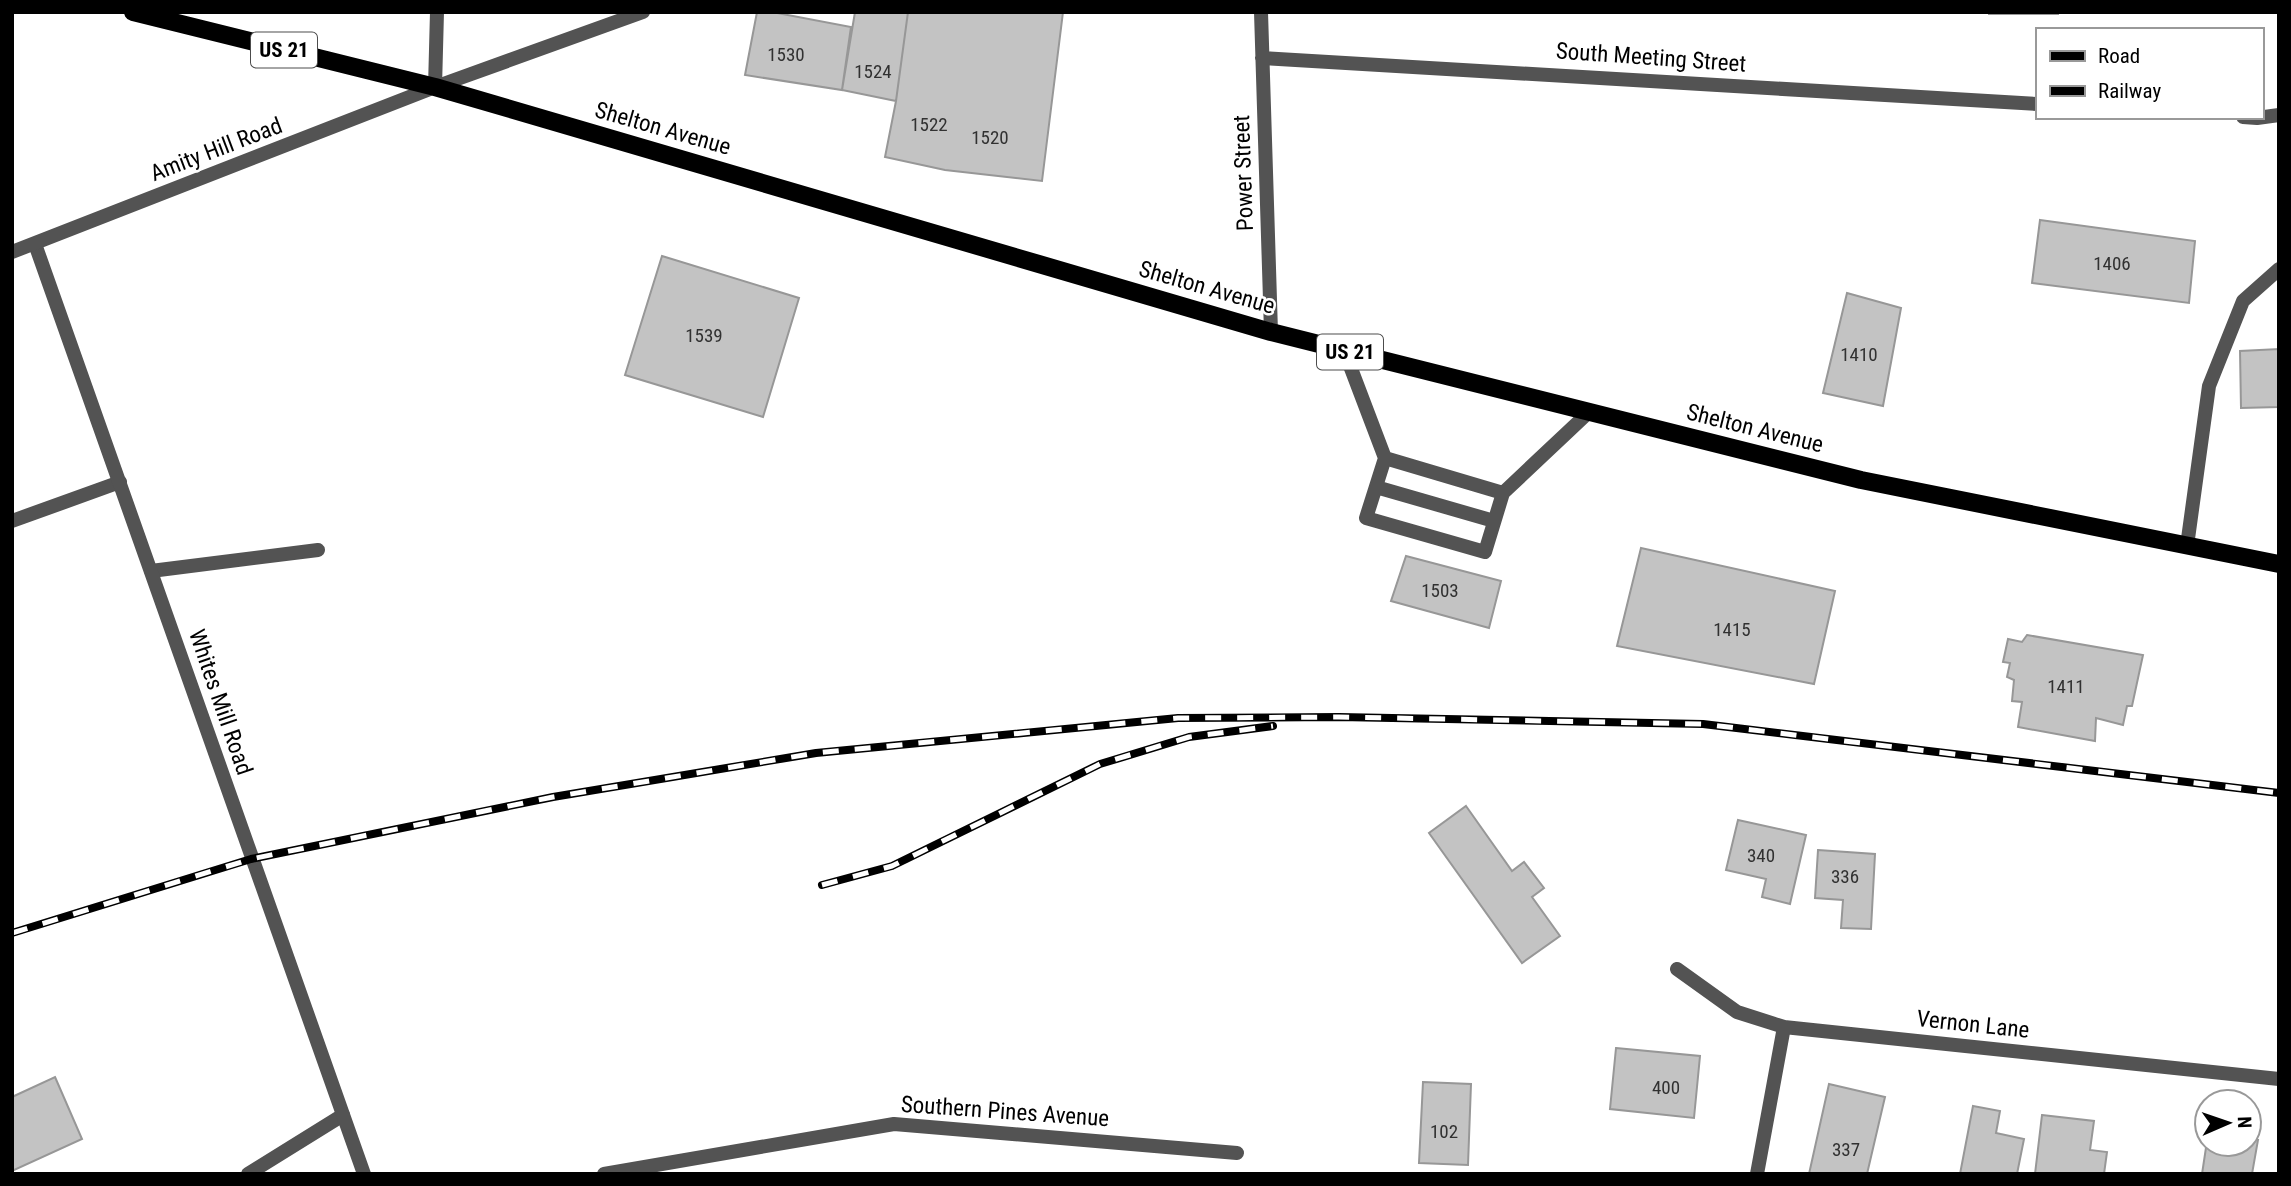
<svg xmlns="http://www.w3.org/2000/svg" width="2291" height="1186" viewBox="0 0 2291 1186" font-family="'Roboto Condensed',sans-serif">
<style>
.building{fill:#c3c3c3;stroke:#979797;stroke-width:2}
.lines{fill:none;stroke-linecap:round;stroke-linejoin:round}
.service{stroke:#535353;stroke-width:14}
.minor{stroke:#535353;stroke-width:14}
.tertiary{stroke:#535353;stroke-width:14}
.primary{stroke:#000;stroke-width:18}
.rail-casing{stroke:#000;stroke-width:8}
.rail{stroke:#fff;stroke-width:5;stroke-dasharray:16;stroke-linecap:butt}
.labels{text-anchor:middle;stroke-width:5;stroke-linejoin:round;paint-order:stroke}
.number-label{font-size:19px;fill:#313131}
.shield{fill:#fff;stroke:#4c4c4c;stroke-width:2}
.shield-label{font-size:21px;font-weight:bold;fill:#000}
.street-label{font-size:23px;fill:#000;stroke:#fff}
</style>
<rect width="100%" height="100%" fill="#fff"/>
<path class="building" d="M 757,12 L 772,12 L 851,27 L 842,90 L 745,75 Z
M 855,12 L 908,12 L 896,101 L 842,90 Z
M 908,12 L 1063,12 L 1042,181 L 945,170 L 885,157 L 896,101 Z
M 1989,12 L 2058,12 L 2058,14 L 1989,14 Z
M 2040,220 L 2195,241 L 2189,303 L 2032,283 Z
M 662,256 L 799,298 L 763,417 L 625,375 Z
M 1847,293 L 1901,308 L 1883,406 L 1823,393 Z
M 2279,349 L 2279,407 L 2241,408 L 2240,351 Z
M 1641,548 L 1835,591 L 1814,684 L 1617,646 Z
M 1406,556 L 1501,581 L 1489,628 L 1391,601 Z
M 2027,635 L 2143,655 L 2132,706 L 2127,706 L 2123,725 L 2096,718 L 2095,741 L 2018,727 L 2022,702 L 2012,701 L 2014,680 L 2007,677 L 2010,663 L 2003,662 L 2008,639 L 2022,642 Z
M 1466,806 L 1512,871 L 1524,862 L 1544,888 L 1532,897 L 1560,936 L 1522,963 L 1429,833 Z
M 1738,820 L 1806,835 L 1790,904 L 1762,897 L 1766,879 L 1726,870 Z
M 1818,850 L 1875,854 L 1871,929 L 1841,928 L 1843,900 L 1815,898 Z
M 1616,1048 L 1700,1056 L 1694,1118 L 1610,1109 Z
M 55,1077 L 82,1139 L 12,1171 L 12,1097 Z
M 1423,1082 L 1471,1084 L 1468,1165 L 1419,1163 Z
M 1829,1084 L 1885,1097 L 1867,1174 L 1809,1174 Z
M 1973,1106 L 2000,1111 L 1996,1133 L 2024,1139 L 2017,1174 L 1960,1174 Z
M 2042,1115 L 2094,1121 L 2090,1150 L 2107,1152 L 2104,1174 L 2035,1174 Z
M 2249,1139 L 2258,1140 L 2252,1174 L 2202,1174 L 2207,1141 L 2207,1144 L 2249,1144 Z"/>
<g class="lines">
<path class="service" d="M 1344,350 L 1385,458 L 1366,518 L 1485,552 L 1503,493 L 1589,412
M 1385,458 L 1503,493
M 1376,487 L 1494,521
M 12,521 L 120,482
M 2187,546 L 2209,386 L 2243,301 L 2279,269
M 151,571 L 318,550
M 1677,969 L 1737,1012 L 1784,1027 L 2279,1079
M 248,1174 L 343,1115
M 1757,1174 L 1784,1027"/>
<path class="minor" d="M 437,12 L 435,87 L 643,12
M 1261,12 L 1271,332
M 1262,58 L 2037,104
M 2243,117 L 2257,118 L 2279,115
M 35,244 L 364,1174
M 604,1174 L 894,1124 L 1237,1153"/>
<path class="tertiary" d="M 12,252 L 435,87"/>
<path class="primary" d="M 133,12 L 435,87 L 1271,332 L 1861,480 L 2279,564"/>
<g class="rail-casing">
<path id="rail" d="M 822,885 L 892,866 L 1100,764 L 1189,737 L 1273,726
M 12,933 L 251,859 L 553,797 L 816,753 L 1178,718 L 1339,717 L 1703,724 L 2279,793"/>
</g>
<use href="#rail" class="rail"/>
</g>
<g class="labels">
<g class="number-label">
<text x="786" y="61">1530</text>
<text x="873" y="78">1524</text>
<text x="929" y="131">1522</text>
<text x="990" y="144">1520</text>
<text x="2112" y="270">1406</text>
<text x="704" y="342">1539</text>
<text x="1859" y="361">1410</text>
<text x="1440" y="597">1503</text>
<text x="1732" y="636">1415</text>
<text x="2066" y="693">1411</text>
<text x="1761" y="862">340</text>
<text x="1845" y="883">336</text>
<text x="1666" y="1094">400</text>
<text x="1444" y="1138">102</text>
<text x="1846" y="1156">337</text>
</g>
<g class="shield">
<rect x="251" y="32.5" width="66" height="35" rx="5"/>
<rect x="1317" y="334.5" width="66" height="35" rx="5"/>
</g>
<g class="shield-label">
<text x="284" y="57">US 21</text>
<text x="1350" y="359">US 21</text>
</g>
<g class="street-label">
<text transform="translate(1651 57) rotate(4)" y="8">South Meeting Street</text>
<text transform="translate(663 128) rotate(16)" y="8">Shelton Avenue</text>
<text transform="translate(216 149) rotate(-21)" y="8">Amity Hill Road</text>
<text transform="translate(1243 173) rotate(-92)" y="8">Power Street</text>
<text transform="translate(1207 287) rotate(16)" y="8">Shelton Avenue</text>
<text transform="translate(1755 428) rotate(14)" y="8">Shelton Avenue</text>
<text transform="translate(221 702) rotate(71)" y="8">Whites Mill Road</text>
<text transform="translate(1973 1024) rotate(6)" y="8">Vernon Lane</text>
<text transform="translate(1005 1111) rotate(4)" y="8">Southern Pines Avenue</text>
</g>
</g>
<rect width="2291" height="1186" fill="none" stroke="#000000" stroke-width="28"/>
<rect x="2036" y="28" width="228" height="91" fill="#ffffff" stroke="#999999" stroke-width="2"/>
<rect x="2050" y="51" width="35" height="10" fill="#000000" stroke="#999999" stroke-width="2"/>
<text x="2098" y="63" font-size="21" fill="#000000">Road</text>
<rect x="2050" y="86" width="35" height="10" fill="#000000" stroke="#999999" stroke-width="2"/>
<text x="2098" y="98" font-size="21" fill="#000000">Railway</text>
<g transform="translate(2228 1123) rotate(88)"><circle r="33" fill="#ffffff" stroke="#999999" stroke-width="2"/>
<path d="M0-5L12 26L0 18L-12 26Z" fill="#000000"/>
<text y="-10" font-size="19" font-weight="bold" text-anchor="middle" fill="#000000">N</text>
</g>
</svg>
